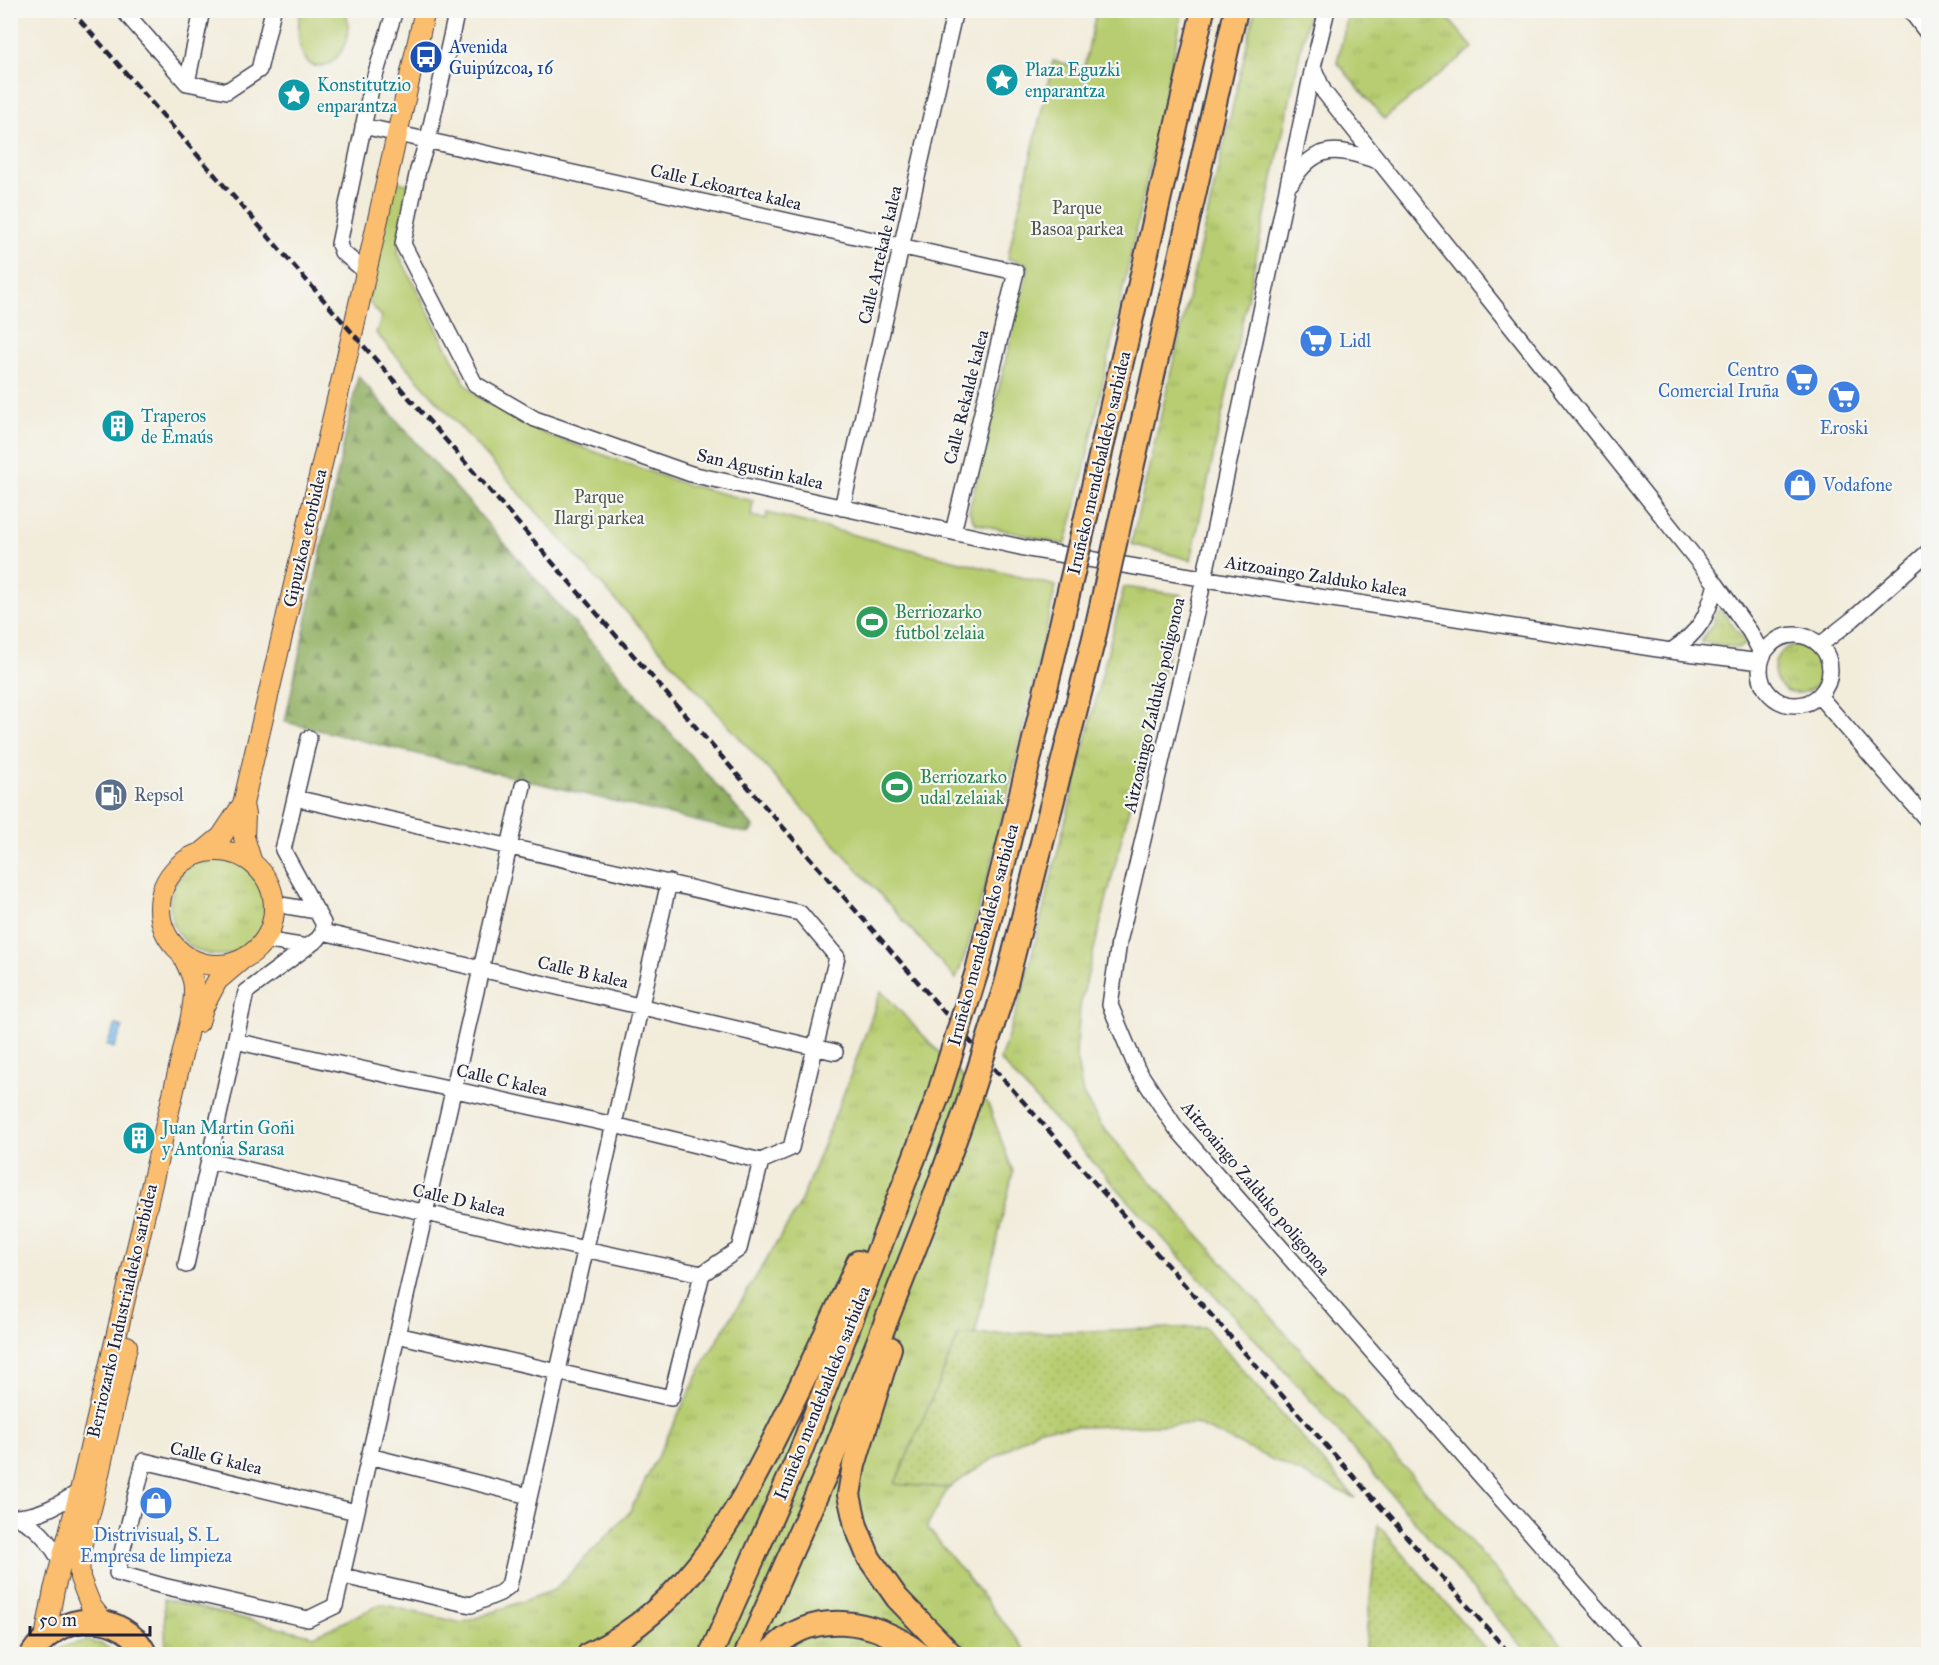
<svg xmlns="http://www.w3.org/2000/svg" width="1939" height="1665" viewBox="0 0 1939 1665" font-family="'IM FELL Great Primer',serif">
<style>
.grass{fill:url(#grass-tufts);stroke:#6d7856;stroke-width:1.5}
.forest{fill:url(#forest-firs);stroke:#5a694f;stroke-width:1.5}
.park{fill:#b8cd71;stroke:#6d7856;stroke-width:1.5}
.garden{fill:url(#garden-dots);stroke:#6d7856;stroke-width:1.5}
.water{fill:#76bfef;stroke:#4c7095;stroke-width:1.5}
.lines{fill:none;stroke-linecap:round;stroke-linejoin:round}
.minor-casing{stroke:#414053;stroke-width:18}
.major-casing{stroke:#414053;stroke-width:22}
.highway-casing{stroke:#414053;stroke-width:26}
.minor{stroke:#fff;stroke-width:15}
.major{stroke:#fbbe6e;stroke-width:20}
.highway{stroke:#fbbe6e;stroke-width:22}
.rail{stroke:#22223b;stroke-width:4.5;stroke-dasharray:9 4.5;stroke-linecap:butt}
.highway-bridge-casing{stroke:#414053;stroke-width:26;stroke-linecap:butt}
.highway-bridge{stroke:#fbbe6e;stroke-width:22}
.labels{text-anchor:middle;stroke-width:4.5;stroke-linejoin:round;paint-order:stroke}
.transit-label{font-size:18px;fill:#164399;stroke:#f6f6f2;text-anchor:start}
.culture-label{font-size:18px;fill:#0d838f;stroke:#f6f6f2;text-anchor:start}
.street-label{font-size:18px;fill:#22223b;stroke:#f6f6f2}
.park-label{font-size:18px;fill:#4f554b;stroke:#f6f6f2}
.shop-label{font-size:18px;fill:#366cbe;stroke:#f6f6f2;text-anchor:start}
.leisure-label{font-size:18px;fill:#27864d;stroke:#f6f6f2;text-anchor:start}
.service-label{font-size:18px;fill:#4e5e75;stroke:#f6f6f2;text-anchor:start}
</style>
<defs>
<pattern id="grass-tufts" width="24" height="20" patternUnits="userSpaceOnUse" patternTransform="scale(1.5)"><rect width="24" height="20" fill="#b8cd71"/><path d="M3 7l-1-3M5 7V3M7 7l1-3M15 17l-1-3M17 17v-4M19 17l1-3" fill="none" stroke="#9eb063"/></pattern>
<pattern id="forest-firs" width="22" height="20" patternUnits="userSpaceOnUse" patternTransform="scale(1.5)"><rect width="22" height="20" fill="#92b063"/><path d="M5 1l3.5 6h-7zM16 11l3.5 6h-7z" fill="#778f53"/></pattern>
<pattern id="garden-dots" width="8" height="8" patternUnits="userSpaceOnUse" patternTransform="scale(1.5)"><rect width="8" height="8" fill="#b8cd71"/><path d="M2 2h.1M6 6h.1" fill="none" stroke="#9eb063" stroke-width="1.8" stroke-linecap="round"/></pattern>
</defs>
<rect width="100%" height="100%" fill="#f6f6f2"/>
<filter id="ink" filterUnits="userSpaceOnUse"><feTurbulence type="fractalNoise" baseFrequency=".0167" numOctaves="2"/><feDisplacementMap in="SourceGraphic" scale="12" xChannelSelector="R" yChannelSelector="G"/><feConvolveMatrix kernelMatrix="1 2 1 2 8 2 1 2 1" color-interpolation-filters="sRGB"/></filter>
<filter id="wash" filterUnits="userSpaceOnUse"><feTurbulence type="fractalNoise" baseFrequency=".008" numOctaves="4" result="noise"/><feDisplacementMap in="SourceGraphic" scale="24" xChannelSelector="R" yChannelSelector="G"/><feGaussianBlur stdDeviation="1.35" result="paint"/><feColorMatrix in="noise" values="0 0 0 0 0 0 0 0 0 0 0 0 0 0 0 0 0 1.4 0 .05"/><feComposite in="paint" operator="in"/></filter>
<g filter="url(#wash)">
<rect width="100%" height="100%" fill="#f2ecda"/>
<path class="grass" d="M 1255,10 L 1309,11 L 1191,560 L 1131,544 Z
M 1349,11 L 1442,11 L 1473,48 L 1384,119 L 1337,62 Z
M 1124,587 L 1182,595 L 1080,1006 L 1076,1056 L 1083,1095 L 1101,1125 L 1570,1654 L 1528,1654 L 1316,1406 L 1000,1060 L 1023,990 Z
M 1720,609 L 1747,644 L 1738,648 L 1701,642 C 1707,629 1714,628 1716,612 Z
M1774 669a24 24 0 1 1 48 0a24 24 0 1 1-48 0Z
M170 906a49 49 0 1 1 98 0a49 49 0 1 1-98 0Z
M 881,991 L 988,1104 L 1013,1172 L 975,1334 L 959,1335 L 895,1484 L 948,1488 L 927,1527 L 1029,1654 L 166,1654 L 164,1599 L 314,1636 L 381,1604 L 462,1623 L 554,1590 L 629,1513 L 707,1357 L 798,1208 L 844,1093 Z
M 87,1641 L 102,1644 L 116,1654 L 53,1654 C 63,1645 74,1643 87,1641 Z"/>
<path class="forest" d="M 358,376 L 754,828 L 749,834 L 285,722 Z"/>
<path class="park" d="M 300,11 L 346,11 C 361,68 287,100 300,11 Z
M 1086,11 L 1183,11 L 1078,499 L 1065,545 L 975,523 L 969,511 L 1028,269 L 1026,263 L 1008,259 L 1010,247 L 1053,61 L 1084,68 L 1096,13 Z
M 392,181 L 412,185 L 398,253 L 465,383 L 478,397 L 543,433 L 684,484 L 753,501 L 751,516 L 766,519 L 767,513 L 1056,586 L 991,865 L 968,946 L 956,979 L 376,333 L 382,317 L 368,301 Z"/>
<path class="garden" d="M 1205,1327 L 1355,1498 L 1196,1424 L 1040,1428 L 948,1488 L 895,1484 L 959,1335 Z
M 1378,1525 L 1490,1654 L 1364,1654 Z"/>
<path class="water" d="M 116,1025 L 123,1027 L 114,1048 L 107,1045 Z"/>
</g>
<g filter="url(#ink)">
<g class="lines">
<g class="minor-casing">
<path id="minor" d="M 123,10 L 187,83 L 227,91 L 259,70 L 273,10
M 457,10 L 428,139 L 418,170 L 403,244 L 475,384 L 535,419 L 691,474 L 1029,549 L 1261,588 L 1671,651 L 1761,662
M 1327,10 L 1313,67 L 1204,579 L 1119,942 L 1110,1005 L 1137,1069 L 1176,1128 L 1637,1654
M 1910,10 L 1928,34
M 1313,67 L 1324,92 L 1716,584 L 1750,632 L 1763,656
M 187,83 L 202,10
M 363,126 L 1016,272 L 953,532
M 1291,183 C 1317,140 1340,149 1381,162
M 366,272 L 342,252 L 339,244 L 371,89 L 395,10
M 842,508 L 955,10
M1760 670a35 35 0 1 1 70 0a35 35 0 1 1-70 0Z
M 1820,645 L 1853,619 L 1928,552
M 1671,651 C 1701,631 1707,617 1716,584
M 1819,696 L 1928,821
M 295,798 L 800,913 L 837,957 L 791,1148 L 761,1161 L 739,1249 L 702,1274 L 671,1398 L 397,1335
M 275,904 L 317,911
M 323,932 L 835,1052
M 264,940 L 307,947
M 235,1041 L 614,1125 L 761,1161
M 209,1160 C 372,1201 537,1240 702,1274
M 186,1265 L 246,992 L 318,939 L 323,932 L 323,923 L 283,850 L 309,738
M 369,1456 L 529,1496
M 356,1512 L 144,1461 L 117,1573 L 163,1586 L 308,1619 L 335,1606 L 523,786
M 10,1516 C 36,1522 50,1542 62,1564
M 16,1517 C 40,1516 60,1504 80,1491
M 343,1576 L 471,1605 L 500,1593 L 509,1586 L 669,882"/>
</g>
<g class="major-casing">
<path id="major" d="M 243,804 L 245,815 L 244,837 L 252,863
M 204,851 L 221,837 L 243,804 L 352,335 L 425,10
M160 908a57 57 0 1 1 114 0a57 57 0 1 1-114 0Z
M 199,1022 L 203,1008 L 217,981 L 244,958
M 102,1620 L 91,1606 L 80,1578 L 79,1555 L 93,1501 L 127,1346
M 45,1638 L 54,1590 L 80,1491 L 191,1017 C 197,985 195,979 180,951"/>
</g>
<g class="highway-casing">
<path id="highway" d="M 1089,504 L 1203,10
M 1123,508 L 1236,10
M 977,971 L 1028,765 L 1060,629
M 1006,984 L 1094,638
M 890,1348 L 854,1465 L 849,1495 L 856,1526 L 869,1558 L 897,1598 L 951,1654
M 32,1654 C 55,1618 103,1608 135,1639 C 140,1643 143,1650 146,1654
M 589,1654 C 692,1607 745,1499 792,1403 C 815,1356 838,1310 858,1262
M 711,1654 L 800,1453 L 938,1096
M 746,1654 L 828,1469 L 927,1217 L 965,1112
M 768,1654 C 809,1607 875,1618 920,1654"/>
</g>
<use href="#minor" class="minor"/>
<use href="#major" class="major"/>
<use href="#highway" class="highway"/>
<path class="rail" d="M 71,10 L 938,1005 L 1510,1654"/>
<g class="highway-bridge-casing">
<path id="highway-bridge" d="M 1060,629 L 1089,504
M 1094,638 L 1123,508
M 938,1096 L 977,971
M 965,1112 L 1006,984"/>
</g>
<use href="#highway-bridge" class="highway-bridge"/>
</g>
</g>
<defs>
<g id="bus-disc" transform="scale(1.725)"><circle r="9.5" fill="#1a4fb4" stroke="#f6f6f2"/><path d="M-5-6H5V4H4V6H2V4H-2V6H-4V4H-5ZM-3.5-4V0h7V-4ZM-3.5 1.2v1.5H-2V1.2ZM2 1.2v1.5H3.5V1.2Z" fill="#fff"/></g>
<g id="sight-disc" transform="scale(1.725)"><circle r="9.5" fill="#0f9aa8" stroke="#f6f6f2"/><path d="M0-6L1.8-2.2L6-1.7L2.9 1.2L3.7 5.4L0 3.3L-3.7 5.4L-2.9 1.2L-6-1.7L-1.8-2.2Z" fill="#fff"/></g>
<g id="supermarket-disc" transform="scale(1.725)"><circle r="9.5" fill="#3f7fe0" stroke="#f6f6f2"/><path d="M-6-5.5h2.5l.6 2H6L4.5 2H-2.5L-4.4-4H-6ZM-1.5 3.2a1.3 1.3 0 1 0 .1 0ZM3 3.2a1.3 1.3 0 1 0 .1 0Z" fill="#fff"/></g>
<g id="building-disc" transform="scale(1.725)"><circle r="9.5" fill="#0f9aa8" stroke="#f6f6f2"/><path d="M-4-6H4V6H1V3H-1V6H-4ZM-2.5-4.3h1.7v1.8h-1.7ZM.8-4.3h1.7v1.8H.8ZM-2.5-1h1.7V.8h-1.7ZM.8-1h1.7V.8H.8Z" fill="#fff"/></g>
<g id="shop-disc" transform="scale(1.725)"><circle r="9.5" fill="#3f7fe0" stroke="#f6f6f2"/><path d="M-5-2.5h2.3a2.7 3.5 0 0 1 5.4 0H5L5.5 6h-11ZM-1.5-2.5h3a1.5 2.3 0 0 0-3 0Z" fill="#fff"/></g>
<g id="stadium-disc" transform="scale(1.725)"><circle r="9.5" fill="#2e9e5b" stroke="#f6f6f2"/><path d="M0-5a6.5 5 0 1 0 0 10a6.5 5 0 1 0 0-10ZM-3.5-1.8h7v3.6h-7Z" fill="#fff"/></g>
<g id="fuel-disc" transform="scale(1.725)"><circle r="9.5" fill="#5c6f8a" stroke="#f6f6f2"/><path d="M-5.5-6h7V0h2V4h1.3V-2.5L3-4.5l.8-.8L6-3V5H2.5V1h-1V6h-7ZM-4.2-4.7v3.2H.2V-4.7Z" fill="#fff"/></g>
</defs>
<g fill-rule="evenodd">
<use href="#bus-disc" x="426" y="57"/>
<use href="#sight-disc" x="1002" y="80"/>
<use href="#sight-disc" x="294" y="95"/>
<use href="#supermarket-disc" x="1316" y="341"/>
<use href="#supermarket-disc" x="1802" y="380"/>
<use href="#supermarket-disc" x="1844" y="397"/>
<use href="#building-disc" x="118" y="426"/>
<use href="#shop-disc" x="1800" y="485"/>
<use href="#stadium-disc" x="872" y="622"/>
<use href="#stadium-disc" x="897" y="787"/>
<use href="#fuel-disc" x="111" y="795"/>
<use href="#building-disc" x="139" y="1138"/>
<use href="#shop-disc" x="156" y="1503"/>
</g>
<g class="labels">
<g class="transit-label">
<text x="449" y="53">Avenida<tspan x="449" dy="21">Guipúzcoa, 16</tspan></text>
</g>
<g class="culture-label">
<text x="1025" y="76">Plaza Eguzki<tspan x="1025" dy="21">enparantza</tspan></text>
<text x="317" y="91">Konstitutzio<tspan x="317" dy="21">enparantza</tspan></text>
<text x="141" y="422">Traperos<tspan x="141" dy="21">de Emaús</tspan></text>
<text x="162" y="1134">Juan Martin Goñi<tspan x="162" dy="21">y Antonia Sarasa</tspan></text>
</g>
<g class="street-label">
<text transform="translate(726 187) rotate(13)" y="6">Calle Lekoartea kalea</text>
<text transform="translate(880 255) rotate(-77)" y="6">Calle Artekale kalea</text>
<text transform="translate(966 397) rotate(-76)" y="6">Calle Rekalde kalea</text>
<text transform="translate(1099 463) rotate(-77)" y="6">Iruñeko mendebaldeko sarbidea</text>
<text transform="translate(760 469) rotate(13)" y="6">San Agustin kalea</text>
<text transform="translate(305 538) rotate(-77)" y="6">Gipuzkoa etorbidea</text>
<text transform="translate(1316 576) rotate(9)" y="6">Aitzoaingo Zalduko kalea</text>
<text transform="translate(1154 705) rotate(-77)" y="6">Aitzoaingo Zalduko poligonoa</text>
<text transform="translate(983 935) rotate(-75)" y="6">Iruñeko mendebaldeko sarbidea</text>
<text transform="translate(583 972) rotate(13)" y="6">Calle B kalea</text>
<text transform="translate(502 1080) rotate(13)" y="6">Calle C kalea</text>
<text transform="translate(1256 1188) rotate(50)" y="6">Aitzoaingo Zalduko poligonoa</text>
<text transform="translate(459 1200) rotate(13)" y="6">Calle D kalea</text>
<text transform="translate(122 1311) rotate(-77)" y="6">Berriozarko Industrialdeko sarbidea</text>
<text transform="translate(822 1393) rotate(-68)" y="6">Iruñeko mendebaldeko sarbidea</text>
<text transform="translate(216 1458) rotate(13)" y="6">Calle G kalea</text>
</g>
<g class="park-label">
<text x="1077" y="214">Parque<tspan x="1077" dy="21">Basoa parkea</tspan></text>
<text x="599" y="503">Parque<tspan x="599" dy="21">Ilargi parkea</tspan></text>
</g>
<g class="shop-label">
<text x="1339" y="347">Lidl</text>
<text x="1779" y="376" text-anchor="end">Centro<tspan x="1779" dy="21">Comercial Iruña</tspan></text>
<text x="1844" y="434" text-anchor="middle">Eroski</text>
<text x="1823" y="491">Vodafone</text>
<text x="156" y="1541" text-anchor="middle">Distrivisual, S. L<tspan x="156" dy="21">Empresa de limpieza</tspan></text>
</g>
<g class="leisure-label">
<text x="895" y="618">Berriozarko<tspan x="895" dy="21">futbol zelaia</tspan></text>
<text x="920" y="783">Berriozarko<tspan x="920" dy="21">udal zelaiak</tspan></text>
</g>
<g class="service-label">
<text x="134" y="801">Repsol</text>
</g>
</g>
<rect width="1939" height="1665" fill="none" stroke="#f6f6f2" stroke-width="36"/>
<path d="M30 1626v9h120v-9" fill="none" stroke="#22223b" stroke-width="3"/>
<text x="39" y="1626" font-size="18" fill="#22223b" stroke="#f6f6f2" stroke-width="4.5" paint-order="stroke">50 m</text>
</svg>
